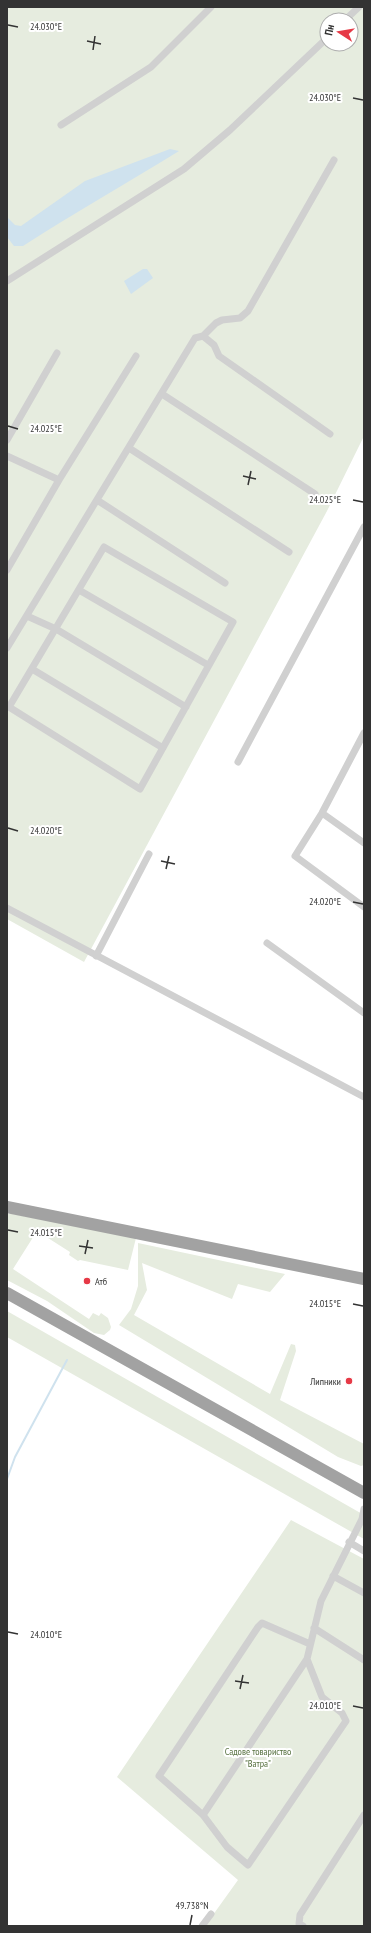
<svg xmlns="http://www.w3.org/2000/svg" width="371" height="1933" viewBox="0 0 371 1933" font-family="'PT Sans Narrow',sans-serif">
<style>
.green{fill:#e6ecdf;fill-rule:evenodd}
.water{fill:#cfe2ee}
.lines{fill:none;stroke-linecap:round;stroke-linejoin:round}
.stream{stroke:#cfe2ee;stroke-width:2}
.minor{stroke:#d0d0d0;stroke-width:7}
.trunk{stroke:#a2a2a2;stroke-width:12}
.ticks{fill:none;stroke:#333;stroke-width:1.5}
.poi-dot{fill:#e63946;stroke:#fff;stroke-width:1.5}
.labels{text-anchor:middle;stroke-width:4;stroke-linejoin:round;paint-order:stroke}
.poi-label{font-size:10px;fill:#333;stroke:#fff;text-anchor:start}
.park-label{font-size:10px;fill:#56703f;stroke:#fff}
.ticks-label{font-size:10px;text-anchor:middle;fill:#333;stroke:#fff;stroke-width:4;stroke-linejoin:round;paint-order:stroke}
</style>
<rect width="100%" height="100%" fill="#fff"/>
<path class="green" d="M 7,7 L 364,7 L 364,436 L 327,511 L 84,962 L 7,919 ZM 327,20 L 351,20 L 351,44 L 327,44 Z
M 7,1214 L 13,1214 L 136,1238 L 128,1270 L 80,1260 L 78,1261 L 69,1255 L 70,1252 L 37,1231 L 13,1269 L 89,1319 L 93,1313 L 99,1316 L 101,1313 L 108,1318 L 111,1327 L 110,1330 L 104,1335 L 94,1333 L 47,1301 L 7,1280 Z
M 138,1243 L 285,1274 L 270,1292 L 238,1284 L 232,1299 L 142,1263 L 147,1290 L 134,1315 L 270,1394 L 291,1344 L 295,1345 L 296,1351 L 280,1400 L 364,1444 L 364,1465 L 361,1466 L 338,1457 L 119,1325 L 131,1309 L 138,1286 Z
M 7,1311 L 364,1515 L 364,1539 L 7,1337 Z
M 291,1520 L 364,1559 L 364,1926 L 205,1926 L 238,1880 L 117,1777 Z"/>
<path class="water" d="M 170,149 L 179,151 C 127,183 74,213 23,246 L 14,246 L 7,237 L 7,217 L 15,225 L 21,226 L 85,181 Z
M 143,269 L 147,269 L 153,278 L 131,294 L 124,281 Z"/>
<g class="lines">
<path class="stream" d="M 7,1479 L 15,1457 L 67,1360"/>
<path class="minor" d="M 345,20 L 359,7
M 61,125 L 151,67 L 211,7
M 7,281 L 184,169 L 230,130 L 327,38
M 203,336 L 214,345 L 219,356 L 330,434
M 162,394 L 315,494
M 7,440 L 57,353
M 129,448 L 289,552
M 7,456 L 59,480
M 97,500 L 225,583
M 104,547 L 233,622 L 140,789 L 9,707 Z
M 7,570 L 59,480 L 136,356
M 79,590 L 208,665
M 27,616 L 56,629 L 186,707
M 7,648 L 195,338 L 203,336 L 216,323 L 222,320 L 240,318 L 248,311 L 334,160
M 32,669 L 163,748
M 364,733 L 322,813 L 295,856 L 364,907
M 238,762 L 364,527
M 322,813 L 364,843
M 7,908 L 364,1097
M 267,943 L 364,1013
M 96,956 L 149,854
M 349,1542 L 364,1551
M 333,1576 L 364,1593
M 314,1628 L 364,1660
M 310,1644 L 262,1623 L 258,1627 L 159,1776 L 203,1815 L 227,1847 L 248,1865 L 346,1721 L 342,1713 L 322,1697 L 307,1659 L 321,1601 L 362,1519 L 364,1509
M 203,1815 L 307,1659
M 202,1926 L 211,1914
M 303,1926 L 299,1924 L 300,1915 L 364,1815"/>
<path class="trunk" d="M 7,1207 L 364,1279
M 7,1293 L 364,1493"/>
</g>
<path class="ticks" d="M 8,25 L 18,27M 87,41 L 101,44M 93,50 L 95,36M 353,98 L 363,100M 8,426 L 18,429M 243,476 L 256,479M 248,485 L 251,471M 353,500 L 363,502M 8,828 L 18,831M 161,861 L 175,864M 166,869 L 169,856M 353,902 L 363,904M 8,1230 L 18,1232M 79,1246 L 93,1248M 85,1254 L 88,1240M 353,1304 L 363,1306M 8,1632 L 18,1634M 235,1681 L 249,1683M 240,1689 L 243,1675M 353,1706 L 363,1708M 190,1925 L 192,1915"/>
<g class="poi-dot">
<circle cx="87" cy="1281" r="4"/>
<circle cx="349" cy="1381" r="4"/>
</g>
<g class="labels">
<g class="poi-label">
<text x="95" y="1285">Атб</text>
<text x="341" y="1385" text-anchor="end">Липники</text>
</g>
<g class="park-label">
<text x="258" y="1755">Садове товариство<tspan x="258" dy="12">"Ватра"</tspan></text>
</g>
</g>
<g class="ticks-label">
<text x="46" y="30">24.030°E</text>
<text x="325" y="101">24.030°E</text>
<text x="46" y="432">24.025°E</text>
<text x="325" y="503">24.025°E</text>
<text x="46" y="834">24.020°E</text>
<text x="325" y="905">24.020°E</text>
<text x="46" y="1236">24.015°E</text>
<text x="325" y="1307">24.015°E</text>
<text x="46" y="1638">24.010°E</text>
<text x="325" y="1709">24.010°E</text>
<text x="192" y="1909">49.738°N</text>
</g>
<rect width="371" height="1933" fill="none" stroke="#333333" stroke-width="16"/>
<g transform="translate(339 32) rotate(282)"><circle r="19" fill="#ffffff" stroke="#adadad"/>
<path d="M0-3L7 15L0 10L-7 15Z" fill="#e63946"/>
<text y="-6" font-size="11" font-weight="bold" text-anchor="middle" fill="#333333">Пн</text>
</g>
</svg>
